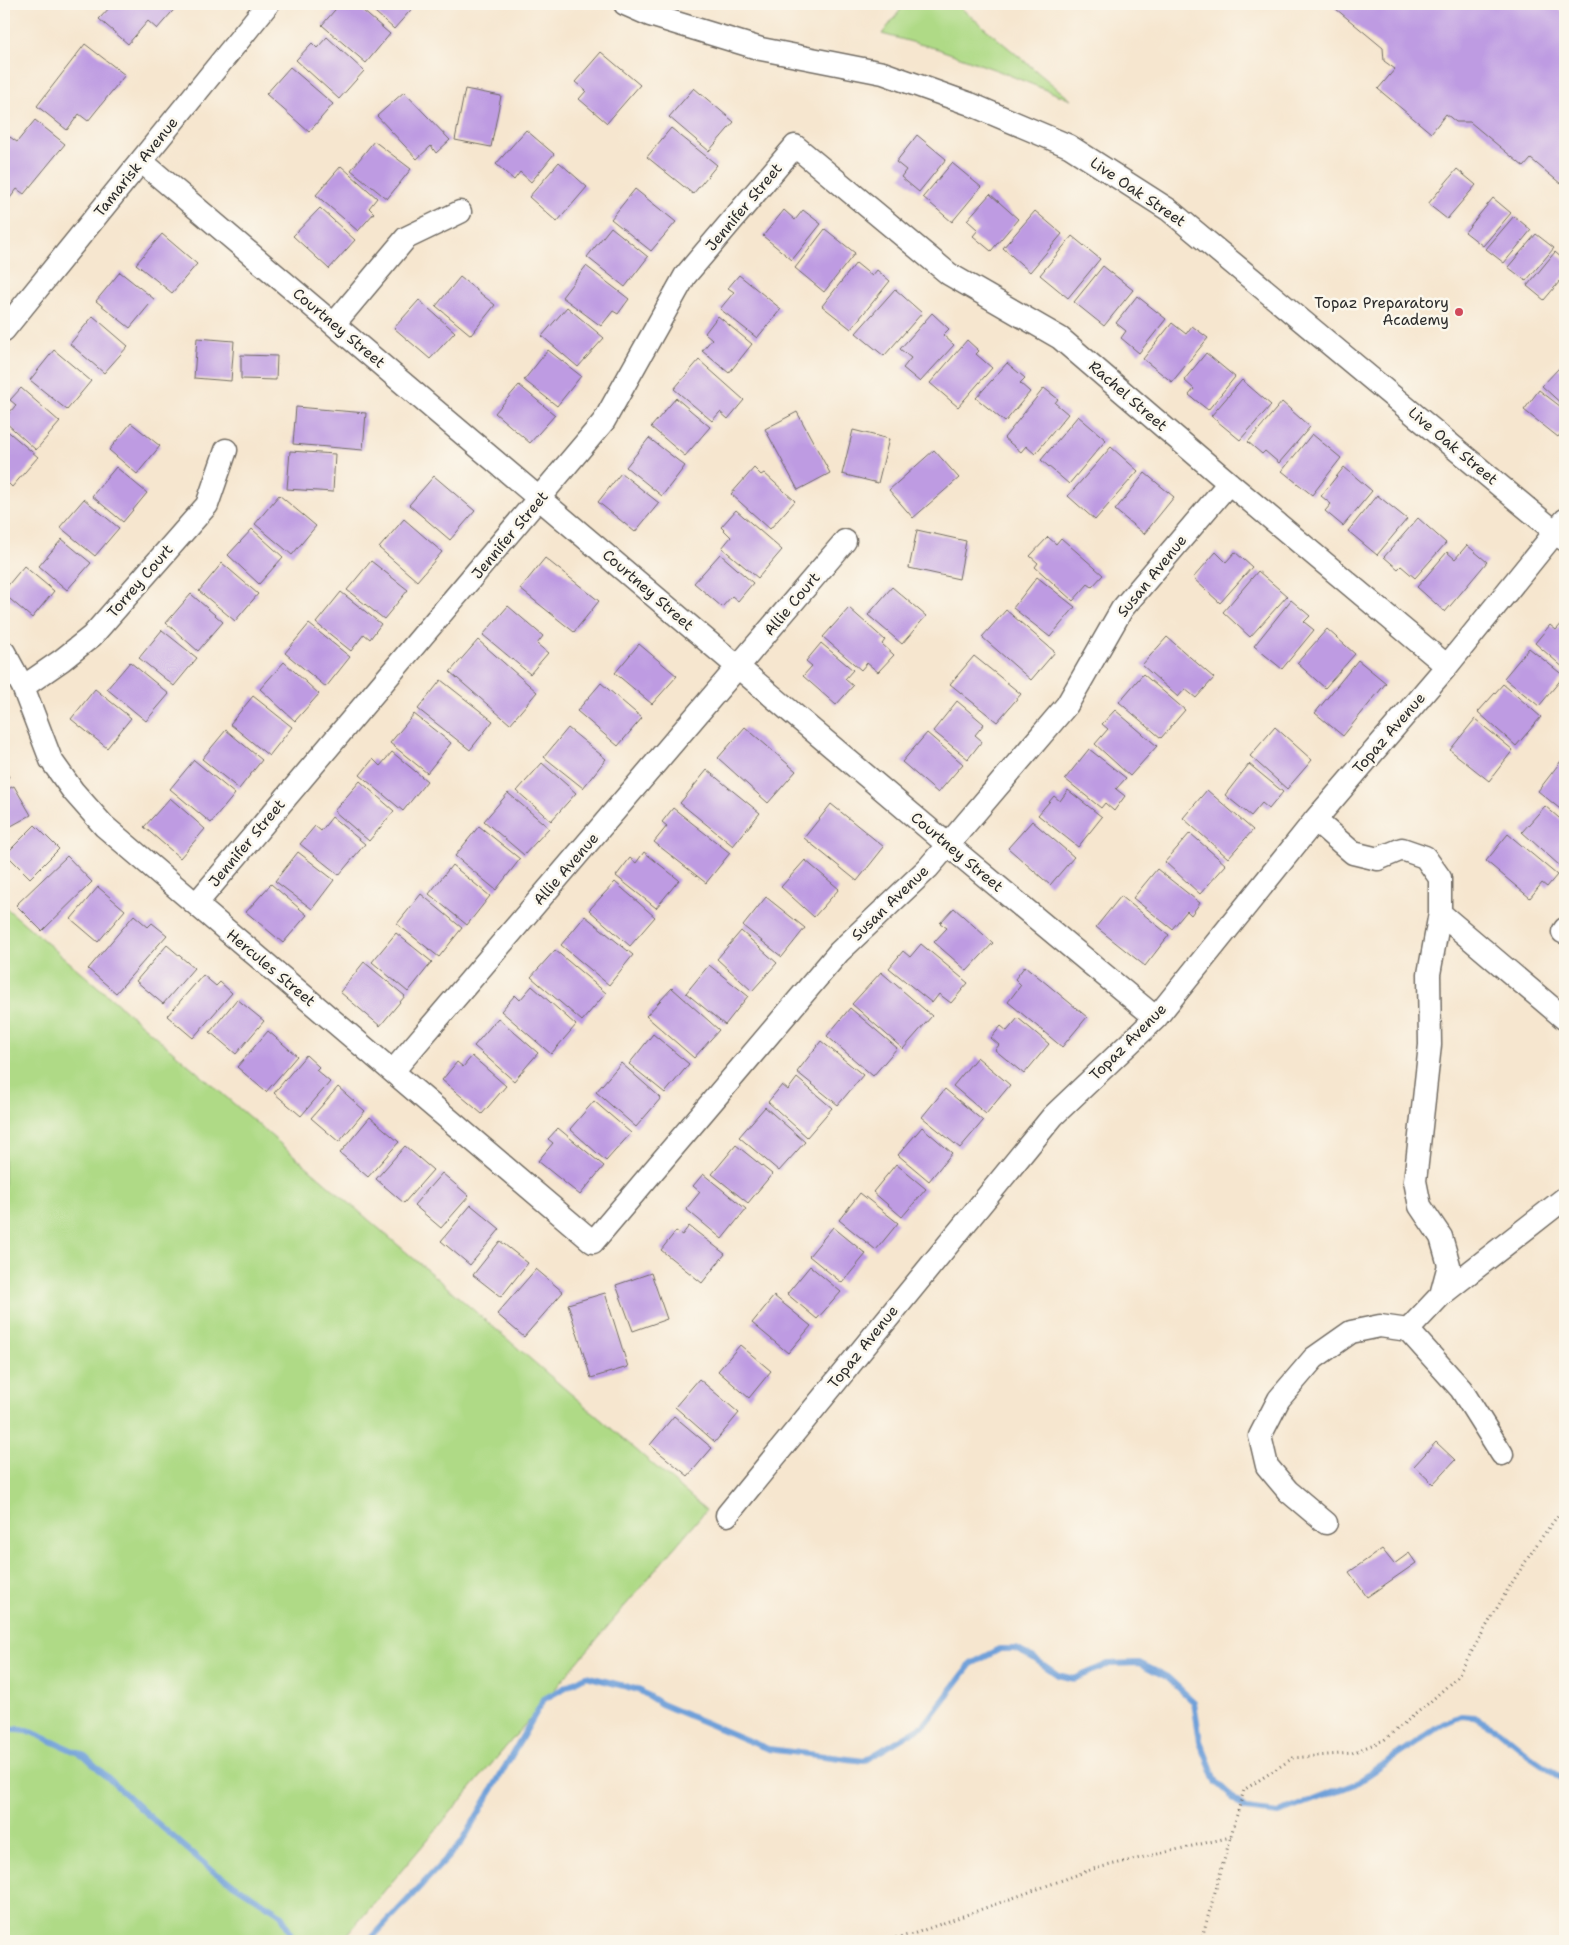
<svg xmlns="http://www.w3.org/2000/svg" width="1569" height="1945" viewBox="0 0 1569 1945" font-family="'Shantell Sans',sans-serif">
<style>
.green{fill:#afda86;stroke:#6d8258}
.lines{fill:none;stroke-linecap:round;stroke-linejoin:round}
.stream{stroke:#6fa0d9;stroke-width:6}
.building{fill:#be9be2}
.minor-casing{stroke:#726c64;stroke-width:25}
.path{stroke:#726c64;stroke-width:3;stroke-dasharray:1 4;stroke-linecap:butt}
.minor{stroke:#fff;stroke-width:22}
.poi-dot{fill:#d1495b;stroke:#fbf7ec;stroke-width:2}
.labels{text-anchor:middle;stroke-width:5;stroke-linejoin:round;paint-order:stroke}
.street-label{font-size:15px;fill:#2b2b2b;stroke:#fbf7ec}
.poi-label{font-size:15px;fill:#2b2b2b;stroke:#fbf7ec;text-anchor:end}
</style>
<rect width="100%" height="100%" fill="#fbf7ec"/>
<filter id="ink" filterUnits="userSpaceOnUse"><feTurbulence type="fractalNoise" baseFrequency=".02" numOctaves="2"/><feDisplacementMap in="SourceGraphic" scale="10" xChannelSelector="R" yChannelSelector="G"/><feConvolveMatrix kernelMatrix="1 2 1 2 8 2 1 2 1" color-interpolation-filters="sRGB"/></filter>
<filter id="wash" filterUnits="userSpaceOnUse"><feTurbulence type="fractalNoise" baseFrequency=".0096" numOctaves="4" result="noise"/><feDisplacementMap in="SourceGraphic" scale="20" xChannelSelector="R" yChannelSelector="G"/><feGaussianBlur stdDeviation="1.12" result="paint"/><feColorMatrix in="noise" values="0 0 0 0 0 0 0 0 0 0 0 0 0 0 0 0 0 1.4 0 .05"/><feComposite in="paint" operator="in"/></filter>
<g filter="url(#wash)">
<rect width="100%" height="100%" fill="#f6e6cf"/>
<path class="green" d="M 905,4 L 956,4 L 1071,100 L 999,71 L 938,49 L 882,34 Z
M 4,906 L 706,1510 L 342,1941 L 4,1941 Z"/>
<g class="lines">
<path class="stream" d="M 4,1728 L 27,1730 L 85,1756 L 141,1809 L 214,1872 L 281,1914 L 290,1932 L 291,1941
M 369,1941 L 462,1842 L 544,1699 L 586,1676 L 639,1690 L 661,1704 L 768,1749 L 864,1761 L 924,1725 L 971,1664 L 1000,1649 L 1015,1649 L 1032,1657 L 1058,1675 L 1074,1679 L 1108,1664 L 1139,1663 L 1167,1677 L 1194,1702 L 1200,1741 L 1217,1783 L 1245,1809 L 1279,1813 L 1355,1784 L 1443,1724 L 1461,1716 L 1475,1717 L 1498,1730 L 1531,1757 L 1565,1780"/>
</g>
<g id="blocks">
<path class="building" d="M 113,4 L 177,4 L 178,5 L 157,29 L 148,21 L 128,44 L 99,19 Z
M 340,4 L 355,4 L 390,34 L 366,63 L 322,25 Z
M 366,4 L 416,4 L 394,29 Z
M 1330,4 L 1553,4 L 1565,14 L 1565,179 L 1561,184 L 1531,159 L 1524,167 L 1470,122 L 1456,122 L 1446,114 L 1431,133 L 1378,89 L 1395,69 L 1384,61 L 1383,48 Z
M 327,37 L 364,71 L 339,99 L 296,60 L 312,43 L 317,48 Z
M 85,44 L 125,75 L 88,121 L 79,114 L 67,130 L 37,106 Z
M 601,52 L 640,85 L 607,123 L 579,99 L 586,91 L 575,82 Z
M 290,67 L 333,104 L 309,132 L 266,94 Z
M 694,88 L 734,122 L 709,151 L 669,117 Z
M 465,89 L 501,96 L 491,147 L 455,140 Z
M 404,92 L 450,140 L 436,153 L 431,146 L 417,159 L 377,116 Z
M 35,120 L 65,144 L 24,194 L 17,189 L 4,206 L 4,145 L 10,137 L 17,142 Z
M 671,128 L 717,165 L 693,194 L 647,157 Z
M 526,130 L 554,154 L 531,182 L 520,172 L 514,180 L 496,164 Z
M 917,135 L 946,159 L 919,192 L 901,177 L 906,170 L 896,162 Z
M 374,141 L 411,169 L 387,199 L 351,170 Z
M 559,162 L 587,187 L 557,222 L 529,197 Z
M 952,163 L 981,187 L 952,222 L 923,197 Z
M 341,166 L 377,198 L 369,208 L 374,213 L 358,231 L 316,195 Z
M 1457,169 L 1476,185 L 1447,219 L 1428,204 Z
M 635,189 L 676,222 L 651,251 L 611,219 Z
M 990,194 L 1018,219 L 991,251 L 973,236 L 978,230 L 967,220 Z
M 1493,198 L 1511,213 L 1483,246 L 1465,232 Z
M 320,208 L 355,240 L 329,269 L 293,236 Z
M 784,210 L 795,220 L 803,210 L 821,224 L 792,260 L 763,236 Z
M 1035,211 L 1062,234 L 1030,272 L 1003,248 Z
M 1514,216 L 1531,230 L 1504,263 L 1486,249 Z
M 611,227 L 648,257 L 625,287 L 587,257 Z
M 825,229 L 855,253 L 824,292 L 795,268 Z
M 162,234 L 197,264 L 172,293 L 136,264 Z
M 1536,234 L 1554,248 L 1526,281 L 1508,267 Z
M 1072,236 L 1100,259 L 1068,298 L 1040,275 Z
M 1555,252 L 1565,261 L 1565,275 L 1544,300 L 1527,286 Z
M 856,263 L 872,276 L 877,270 L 890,281 L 851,329 L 822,306 Z
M 586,266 L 629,299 L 618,314 L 613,311 L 601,326 L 562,297 Z
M 1103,266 L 1133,290 L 1104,326 L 1074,302 Z
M 120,272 L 154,299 L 130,328 L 96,301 Z
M 739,275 L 781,309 L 757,338 L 720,309 L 734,292 L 728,288 Z
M 460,277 L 495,305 L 471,335 L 436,306 Z
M 895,289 L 922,313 L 884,356 L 856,333 Z
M 1137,296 L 1166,319 L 1139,353 L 1121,338 L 1126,331 L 1116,323 Z
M 419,300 L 455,332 L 430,359 L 394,328 Z
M 567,307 L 604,338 L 578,367 L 542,336 Z
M 932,313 L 949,329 L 943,335 L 954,345 L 920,382 L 903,368 L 911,358 L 900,349 Z
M 93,316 L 128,346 L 104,373 L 70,344 Z
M 718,316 L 752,344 L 729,373 L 702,351 L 712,339 L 705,333 Z
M 1172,323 L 1186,334 L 1192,326 L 1208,338 L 1172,382 L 1143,359 Z
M 197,338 L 234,341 L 231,381 L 194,378 Z
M 967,340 L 979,351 L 976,354 L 992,368 L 958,407 L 930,383 Z
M 54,350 L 91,381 L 67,410 L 30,380 Z
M 548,350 L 581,376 L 557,406 L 524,380 Z
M 1206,353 L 1235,377 L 1208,410 L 1189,395 L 1194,389 L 1184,380 Z
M 241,355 L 277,356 L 276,380 L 241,379 Z
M 699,360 L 744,400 L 728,419 L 720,412 L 712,421 L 674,389 Z
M 1565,360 L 1565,371 L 1560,366 Z
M 1007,363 L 1025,378 L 1020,383 L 1030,392 L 1005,422 L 976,398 Z
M 1559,368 L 1565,374 L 1565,407 L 1542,386 Z
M 1242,380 L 1271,405 L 1240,440 L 1211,416 Z
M 519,385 L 555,415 L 530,443 L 495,413 Z
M 21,388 L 60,422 L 36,450 L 4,421 L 4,419 L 16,405 L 10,400 Z
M 1044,388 L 1058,399 L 1055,403 L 1068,414 L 1035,454 L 1026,446 L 1021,452 L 1004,438 Z
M 1539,390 L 1565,410 L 1565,428 L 1558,437 L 1524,410 Z
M 676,398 L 710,427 L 685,456 L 651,427 Z
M 1282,402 L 1310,427 L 1279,463 L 1265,451 L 1262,454 L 1248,442 Z
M 296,407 L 366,413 L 363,450 L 293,444 Z
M 797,412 L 830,473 L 798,490 L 765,429 Z
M 1078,416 L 1106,440 L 1069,484 L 1041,460 Z
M 131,423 L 160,446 L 137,474 L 109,450 Z
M 4,428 L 38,457 L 12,487 L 4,479 Z
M 853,430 L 889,439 L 878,483 L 842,474 Z
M 1312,434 L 1341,458 L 1312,495 L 1282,471 Z
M 649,438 L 685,466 L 662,496 L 626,467 Z
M 1111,447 L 1138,471 L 1095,520 L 1068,496 Z
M 934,450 L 959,478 L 913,518 L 889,490 Z
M 290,451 L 335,454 L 333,492 L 287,489 Z
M 116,467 L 147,493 L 123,522 L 92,496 Z
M 1344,467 L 1372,491 L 1343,526 L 1325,511 L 1331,504 L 1321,496 Z
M 754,468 L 761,475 L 764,473 L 795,501 L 770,529 L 731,494 Z
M 621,473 L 659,503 L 635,532 L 598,502 Z
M 1145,473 L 1174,497 L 1144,534 L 1115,510 Z
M 434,476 L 475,511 L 450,540 L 409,505 Z
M 279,495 L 316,526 L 292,555 L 255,524 Z
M 1377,495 L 1407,519 L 1377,555 L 1348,531 Z
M 84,499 L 119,528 L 95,556 L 60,527 Z
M 736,510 L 782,550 L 758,578 L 722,548 L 731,537 L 721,527 Z
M 1418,518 L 1446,543 L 1415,578 L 1401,566 L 1398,569 L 1384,557 Z
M 404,519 L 442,552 L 417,581 L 379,548 Z
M 252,529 L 283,557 L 259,584 L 228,555 Z
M 917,530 L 966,541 L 959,579 L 909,568 Z
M 1048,537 L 1056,544 L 1061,538 L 1103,575 L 1092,587 L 1088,584 L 1073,601 L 1035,567 L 1038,563 L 1030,556 Z
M 62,539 L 91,563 L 67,590 L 39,566 Z
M 1467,545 L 1487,562 L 1445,612 L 1417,587 L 1447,552 L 1455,559 Z
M 1216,552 L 1226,562 L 1235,552 L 1252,567 L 1220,603 L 1193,578 Z
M 720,554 L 753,583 L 738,601 L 732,596 L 722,607 L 694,583 Z
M 545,558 L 599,601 L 574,632 L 520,589 Z
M 371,561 L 408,590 L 384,619 L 347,590 Z
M 222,563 L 258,594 L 235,621 L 199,591 Z
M 24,566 L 54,591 L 32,618 L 4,594 L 4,590 Z
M 1258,571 L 1287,596 L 1250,637 L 1223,612 Z
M 1037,577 L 1075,607 L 1050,637 L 1013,608 Z
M 892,587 L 926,616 L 902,644 L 868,615 Z
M 341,592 L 381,624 L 370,639 L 364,634 L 351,651 L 316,623 Z
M 191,594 L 223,622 L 198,651 L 166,623 Z
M 1291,600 L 1310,616 L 1304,622 L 1314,630 L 1282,669 L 1254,646 Z
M 508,606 L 543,636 L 537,644 L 548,653 L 530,674 L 483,635 Z
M 849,608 L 885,640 L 882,644 L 894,655 L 878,672 L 867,663 L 861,670 L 823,637 Z
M 1006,610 L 1055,652 L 1031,680 L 982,637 Z
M 1565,620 L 1565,669 L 1535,643 L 1550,625 L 1556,630 Z
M 309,624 L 350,657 L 326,687 L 285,653 Z
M 1327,629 L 1355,654 L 1325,688 L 1297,663 Z
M 162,630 L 197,658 L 174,686 L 139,658 Z
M 1167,637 L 1214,678 L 1196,698 L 1185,689 L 1178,697 L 1142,665 Z
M 478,640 L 537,692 L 510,724 L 450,672 Z
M 821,643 L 853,670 L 845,679 L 853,686 L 836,705 L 803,676 L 812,666 L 806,661 Z
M 639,644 L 677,676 L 652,704 L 615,673 Z
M 1529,648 L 1564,676 L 1539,706 L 1504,678 Z
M 974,656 L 1021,694 L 997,722 L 950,684 Z
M 1358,660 L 1386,683 L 1343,736 L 1315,713 Z
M 130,662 L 169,694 L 146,721 L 107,689 Z
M 284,662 L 319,694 L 295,721 L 260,689 Z
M 1143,674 L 1185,710 L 1161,738 L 1119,702 Z
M 441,680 L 493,721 L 470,750 L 418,709 Z
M 601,683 L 642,718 L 618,746 L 577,711 Z
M 1503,684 L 1541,717 L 1516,746 L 1478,712 Z
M 95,689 L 131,718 L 107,748 L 71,719 Z
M 253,696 L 292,727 L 269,756 L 230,724 Z
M 957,701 L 984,724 L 975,735 L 982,741 L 968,759 L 933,731 Z
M 1115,710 L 1157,746 L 1130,776 L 1095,744 L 1108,729 L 1102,724 Z
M 414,714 L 451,743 L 427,773 L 390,743 Z
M 1475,719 L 1513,750 L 1489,781 L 1450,750 Z
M 745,727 L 796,771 L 768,803 L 718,758 Z
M 1275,727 L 1312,760 L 1287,789 L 1250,756 Z
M 568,728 L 606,759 L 583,788 L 544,757 Z
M 226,730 L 262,760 L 239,789 L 202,759 Z
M 927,733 L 963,764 L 938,793 L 902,762 Z
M 1089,749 L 1126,778 L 1116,789 L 1125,796 L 1114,811 L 1105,803 L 1101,808 L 1065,779 Z
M 392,752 L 427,781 L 403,811 L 360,775 L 373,759 L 380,766 Z
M 194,760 L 235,794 L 211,823 L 170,789 Z
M 1561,761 L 1565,765 L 1565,813 L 1538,791 Z
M 542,763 L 576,793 L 551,821 L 517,791 Z
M 1249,764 L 1283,792 L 1269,809 L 1262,803 L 1251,816 L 1225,795 Z
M 4,768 L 9,777 L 4,780 Z
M 707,770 L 760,813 L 733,846 L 680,803 Z
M 360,781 L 394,811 L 369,841 L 334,811 Z
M 14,786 L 31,815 L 4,830 L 4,791 Z
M 1068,790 L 1102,817 L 1078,847 L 1038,815 L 1054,796 L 1060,801 Z
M 1207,790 L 1253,830 L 1228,858 L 1183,818 Z
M 508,793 L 549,828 L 524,855 L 484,821 Z
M 170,798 L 205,829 L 180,858 L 144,827 Z
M 831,804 L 884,847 L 857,881 L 804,838 Z
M 1545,806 L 1565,823 L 1565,858 L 1559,865 L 1522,832 Z
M 673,808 L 730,853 L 706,883 L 654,842 L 667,826 L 662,822 Z
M 332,817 L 365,844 L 339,875 L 300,844 L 315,826 L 321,831 Z
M 1032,821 L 1074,857 L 1050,885 L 1008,848 Z
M 35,825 L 59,849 L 30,878 L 6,854 Z
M 479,826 L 520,859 L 496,890 L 455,856 Z
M 1190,833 L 1226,865 L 1200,894 L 1165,862 Z
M 1508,834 L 1557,875 L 1547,887 L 1542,883 L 1530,898 L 1486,861 Z
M 298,852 L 334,880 L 312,909 L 275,881 Z
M 644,852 L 679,880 L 656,908 L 616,876 L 630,858 L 636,863 Z
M 67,856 L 92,882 L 42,931 L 16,905 Z
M 805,860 L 839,889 L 814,917 L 781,887 Z
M 452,865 L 490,896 L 467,925 L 429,894 Z
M 1157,869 L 1200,903 L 1191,915 L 1187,911 L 1172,929 L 1133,898 Z
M 615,882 L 655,917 L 630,946 L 589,910 Z
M 271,884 L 307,915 L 283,943 L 246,912 Z
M 98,887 L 125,910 L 98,942 L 71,919 Z
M 421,894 L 462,928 L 439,957 L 397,924 Z
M 1121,896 L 1169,935 L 1145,966 L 1096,927 Z
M 766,897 L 805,928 L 782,957 L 743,926 Z
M 954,908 L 993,943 L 967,971 L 934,942 L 947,928 L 940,923 Z
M 134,915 L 148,927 L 152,923 L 167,935 L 116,993 L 88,969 Z
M 585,916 L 633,955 L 609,985 L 561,945 Z
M 741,931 L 777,963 L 752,991 L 717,959 Z
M 396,933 L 432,962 L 408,992 L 372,962 Z
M 921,944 L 968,983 L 951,1003 L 939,994 L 932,1003 L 889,968 L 903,951 L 910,957 Z
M 167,945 L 194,968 L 163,1004 L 136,981 Z
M 555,950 L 606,993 L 582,1021 L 531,977 Z
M 364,962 L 405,996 L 380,1026 L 340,992 Z
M 709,965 L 748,996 L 725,1025 L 686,993 Z
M 1025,966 L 1087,1017 L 1062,1047 L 1008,1002 L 1021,985 L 1015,979 Z
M 881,972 L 932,1016 L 903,1049 L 852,1004 Z
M 203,975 L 216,986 L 220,982 L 232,993 L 193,1038 L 167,1016 Z
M 532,986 L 576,1025 L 551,1054 L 501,1011 L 515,995 L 520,1000 Z
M 672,988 L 719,1030 L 694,1058 L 646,1016 Z
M 237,999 L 264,1021 L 236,1054 L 210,1032 Z
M 850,1008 L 897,1048 L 873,1076 L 827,1036 Z
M 498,1018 L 538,1053 L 514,1081 L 474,1046 Z
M 1018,1018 L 1049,1044 L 1024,1074 L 995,1050 L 999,1045 L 991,1038 L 1001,1026 L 1007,1031 Z
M 268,1031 L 297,1056 L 266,1092 L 237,1067 Z
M 653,1034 L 689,1064 L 665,1093 L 629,1064 Z
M 821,1041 L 863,1075 L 838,1105 L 797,1072 Z
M 306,1055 L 319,1067 L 316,1070 L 330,1082 L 301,1116 L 274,1093 Z
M 472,1056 L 506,1086 L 482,1114 L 442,1080 L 457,1062 L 463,1067 Z
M 977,1057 L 1010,1085 L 986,1114 L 953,1086 Z
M 621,1063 L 661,1098 L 636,1127 L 596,1092 Z
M 797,1078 L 832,1108 L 807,1137 L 768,1102 L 782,1085 L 788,1090 Z
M 338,1087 L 365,1111 L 339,1142 L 311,1118 Z
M 945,1089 L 983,1121 L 960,1148 L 922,1117 Z
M 594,1101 L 631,1133 L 606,1161 L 570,1129 Z
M 765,1107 L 805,1142 L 779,1171 L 739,1137 Z
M 370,1117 L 399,1142 L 368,1177 L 340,1153 Z
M 922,1127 L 952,1153 L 929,1181 L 898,1155 Z
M 558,1128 L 604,1166 L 580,1195 L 538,1161 L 553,1143 L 548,1139 Z
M 736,1145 L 772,1174 L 748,1203 L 712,1174 Z
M 405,1146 L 433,1170 L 404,1203 L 376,1179 Z
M 896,1164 L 926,1189 L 902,1217 L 873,1192 Z
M 442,1173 L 469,1196 L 441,1228 L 414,1205 Z
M 703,1174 L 746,1209 L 722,1239 L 686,1209 L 700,1192 L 693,1186 Z
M 860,1193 L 898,1223 L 876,1250 L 839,1220 Z
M 471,1205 L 500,1229 L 470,1265 L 441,1241 Z
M 689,1226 L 725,1254 L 702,1283 L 661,1250 L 676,1231 L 682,1235 Z
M 833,1227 L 866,1254 L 842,1283 L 809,1256 Z
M 500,1241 L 528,1263 L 501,1297 L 473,1275 Z
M 810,1266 L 841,1292 L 817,1319 L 787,1294 Z
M 536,1269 L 563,1292 L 524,1337 L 497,1314 Z
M 651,1273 L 667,1319 L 633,1331 L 616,1285 Z
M 605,1293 L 628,1367 L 591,1378 L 568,1304 Z
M 774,1296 L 811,1326 L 788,1353 L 752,1323 Z
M 740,1345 L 771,1371 L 749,1398 L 718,1371 Z
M 699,1379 L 739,1413 L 715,1442 L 675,1407 Z
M 674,1416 L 712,1448 L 688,1476 L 650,1445 Z
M 1436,1442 L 1455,1460 L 1433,1484 L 1414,1466 Z
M 1382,1549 L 1394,1564 L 1409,1553 L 1416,1563 L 1367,1597 L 1349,1572 Z"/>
</g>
</g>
<g filter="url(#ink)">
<use href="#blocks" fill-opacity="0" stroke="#726c64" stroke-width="1"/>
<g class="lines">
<g class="minor-casing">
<path id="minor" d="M 625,4 L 650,15 L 761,49 L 883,73 L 970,104 L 1069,146 L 1169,210 L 1565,540
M 141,161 L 948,845 L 1156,1018
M 334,324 L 406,238 L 460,212
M 4,330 L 268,4
M 4,652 L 23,687 L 51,760 L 73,791 L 104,826 L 593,1242 L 839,952 L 928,868 L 1067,705 L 1122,609 L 1229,483
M 23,687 L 62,660 L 92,636 L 207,505 L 226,450
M 1315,820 L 1353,853 L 1378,859 L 1402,849 L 1425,857 L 1440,878 L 1440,913 L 1429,974 L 1430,1045 L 1415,1181 L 1420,1206 L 1441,1237 L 1449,1265 L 1441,1295 L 1565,1198
M 196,904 L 604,421 L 685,276 L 795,146 L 949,274 L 1060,338 L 1229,483 L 1447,666
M 1440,913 L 1565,1019
M 1563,932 L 1565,929
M 393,1071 L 845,541
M 1408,1330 L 1461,1389 L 1502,1454
M 727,1515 L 1053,1116 L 1156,1018 L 1315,820 L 1447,666 L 1565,520
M 1326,1523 L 1288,1491 L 1267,1466 L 1260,1436 L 1279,1399 L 1314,1358 L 1351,1332 L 1380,1326 L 1408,1330 L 1441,1295"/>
</g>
<path class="path" d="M 881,1941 L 913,1934 L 1093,1869 L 1231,1837
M 1201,1941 L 1244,1790 L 1293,1758 L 1352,1753 L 1384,1740 L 1430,1702 L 1457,1677 L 1508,1589 L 1539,1541 L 1565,1506"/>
<use href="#minor" class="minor"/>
</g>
</g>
<circle class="poi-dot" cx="1459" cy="312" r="5"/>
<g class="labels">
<g class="street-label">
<text transform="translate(136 167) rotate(-51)" y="5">Tamarisk Avenue</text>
<text transform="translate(1138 192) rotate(34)" y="5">Live Oak Street</text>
<text transform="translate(744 207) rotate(-50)" y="5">Jennifer Street</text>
<text transform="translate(339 328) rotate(40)" y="5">Courtney Street</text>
<text transform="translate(1128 396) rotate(41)" y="5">Rachel Street</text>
<text transform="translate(1453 446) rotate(40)" y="5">Live Oak Street</text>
<text transform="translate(510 535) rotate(-50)" y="5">Jennifer Street</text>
<text transform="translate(1152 576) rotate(-51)" y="5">Susan Avenue</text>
<text transform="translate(140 581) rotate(-49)" y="5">Torrey Court</text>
<text transform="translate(648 590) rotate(41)" y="5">Courtney Street</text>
<text transform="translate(792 604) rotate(-50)" y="5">Allie Court</text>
<text transform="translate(1389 733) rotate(-49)" y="5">Topaz Avenue</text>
<text transform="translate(247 843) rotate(-50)" y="5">Jennifer Street</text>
<text transform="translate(957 852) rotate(40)" y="5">Courtney Street</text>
<text transform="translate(566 869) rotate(-49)" y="5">Allie Avenue</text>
<text transform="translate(890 903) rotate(-44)" y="5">Susan Avenue</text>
<text transform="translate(271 968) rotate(40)" y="5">Hercules Street</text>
<text transform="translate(1128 1042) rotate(-45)" y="5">Topaz Avenue</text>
<text transform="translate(863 1347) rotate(-51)" y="5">Topaz Avenue</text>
</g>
<g class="poi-label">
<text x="1449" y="308">Topaz Preparatory<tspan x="1449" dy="17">Academy</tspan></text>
</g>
</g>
<rect width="1569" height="1945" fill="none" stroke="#fbf7ec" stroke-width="20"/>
</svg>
